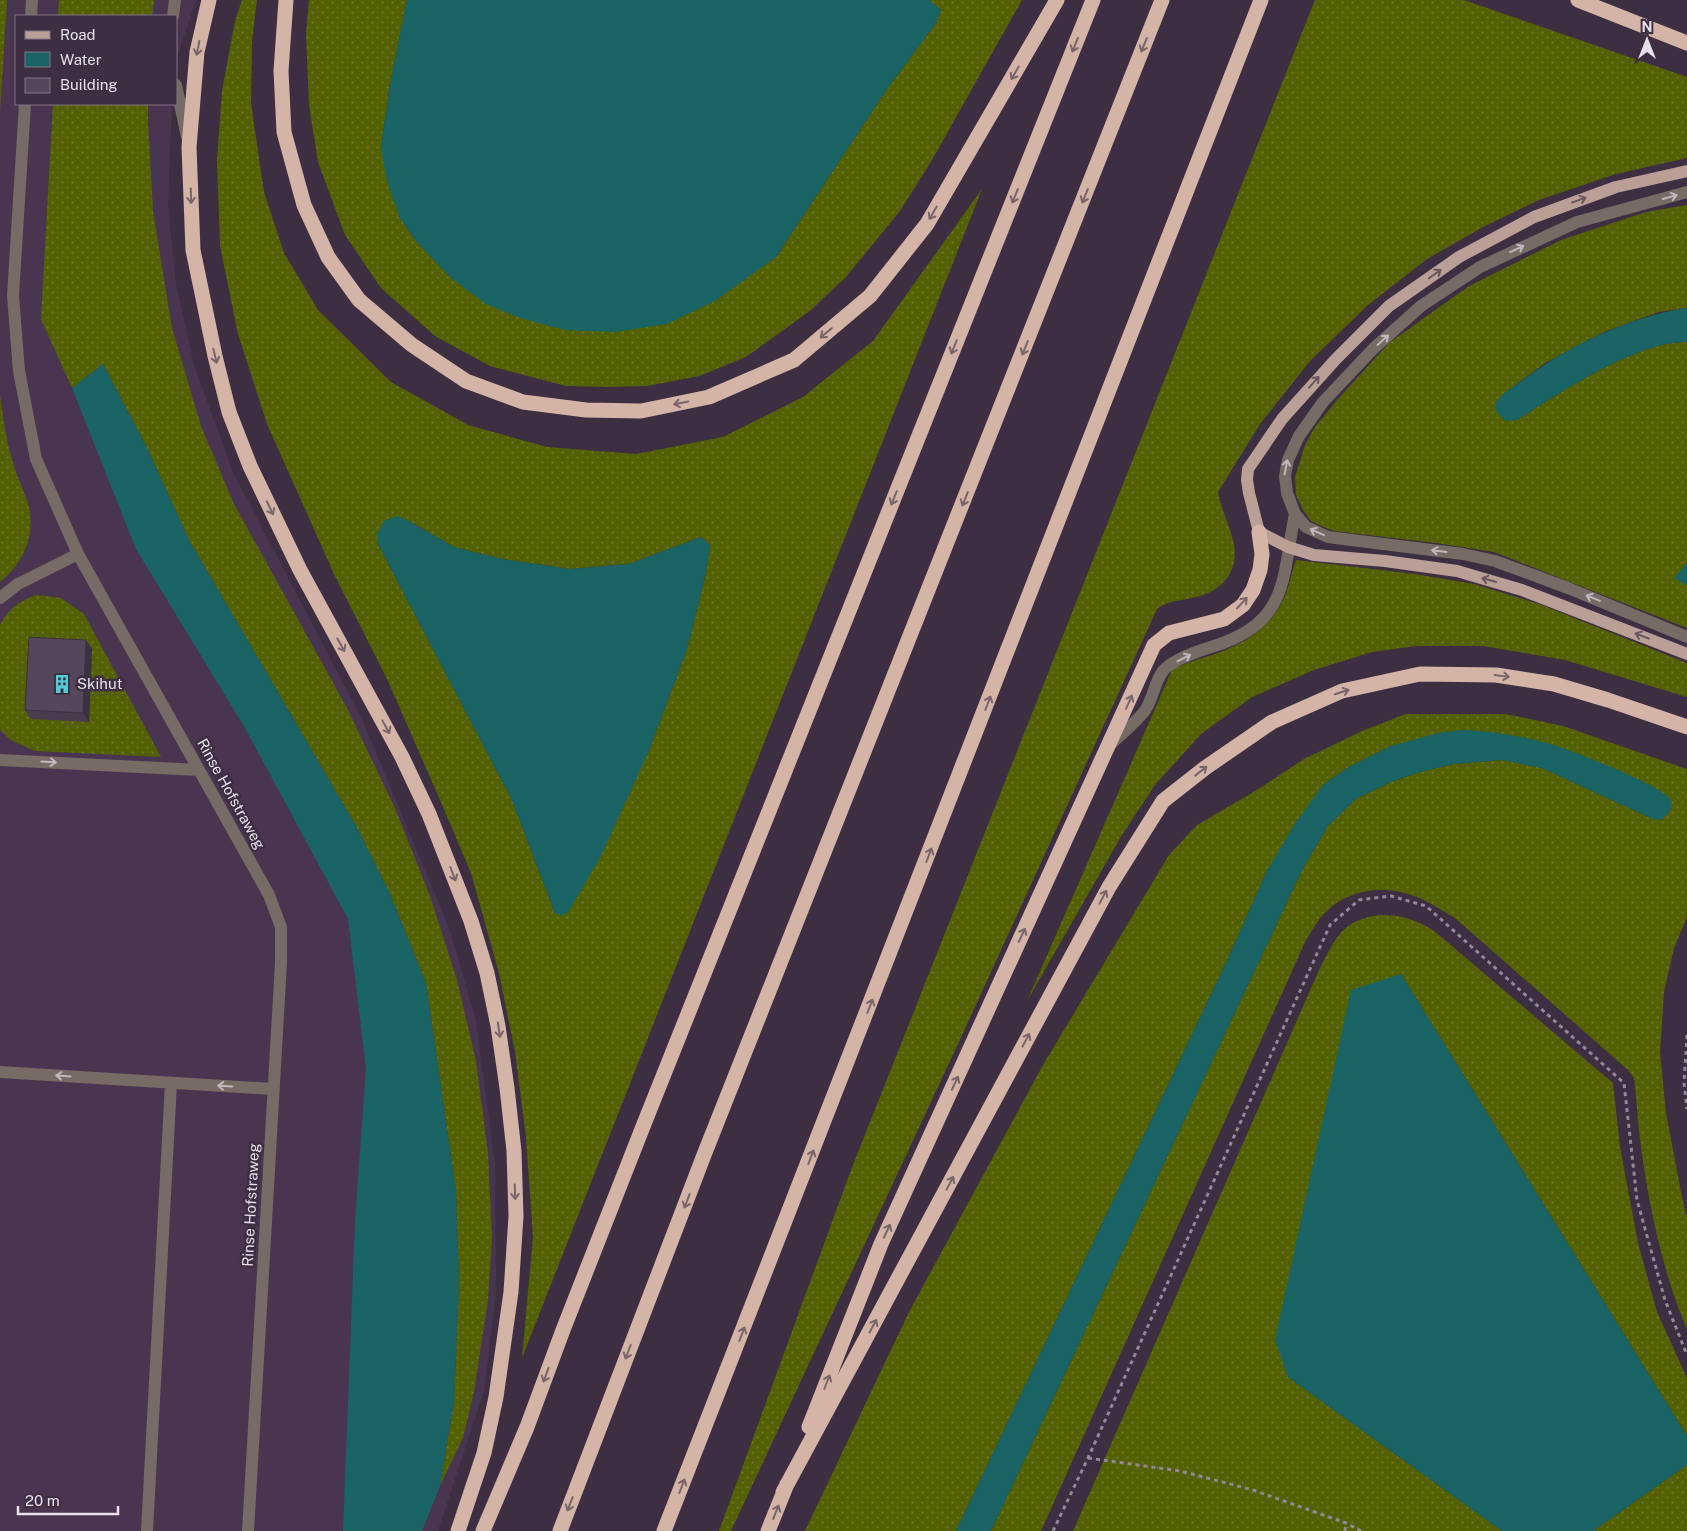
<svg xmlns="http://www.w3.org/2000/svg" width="1687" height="1531" viewBox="0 0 1687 1531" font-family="'Public Sans',sans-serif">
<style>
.built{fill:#49354f}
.grass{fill:url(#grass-dots);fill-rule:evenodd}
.water{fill:#1a6466}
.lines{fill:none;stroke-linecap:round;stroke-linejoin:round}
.path{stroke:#948898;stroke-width:3;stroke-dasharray:4 4;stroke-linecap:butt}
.lane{stroke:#776b65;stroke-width:12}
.primary{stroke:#b99f95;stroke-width:12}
.highway{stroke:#d3b4a7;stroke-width:15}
.wall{fill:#4a3c4e}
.shaded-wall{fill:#3c3140}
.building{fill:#56465b;stroke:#3c3140}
.oneway{stroke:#79646a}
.oneway2{stroke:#c2b7bd}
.oneway3{stroke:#68565f}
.labels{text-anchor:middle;stroke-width:5;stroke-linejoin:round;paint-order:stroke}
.poi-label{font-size:15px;fill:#eae0ed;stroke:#3d2e42;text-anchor:start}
.street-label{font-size:15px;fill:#eae0ed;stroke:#3d2e42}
</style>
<defs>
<pattern id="grass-dots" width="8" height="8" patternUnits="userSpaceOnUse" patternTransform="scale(1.25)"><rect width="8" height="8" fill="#536104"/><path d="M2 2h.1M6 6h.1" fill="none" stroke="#6c7729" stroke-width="1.8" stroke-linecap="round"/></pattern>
</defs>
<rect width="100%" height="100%" fill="#3d2e42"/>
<path class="built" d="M 0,0 L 196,0 L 176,61 L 176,16 L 16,16 L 16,104 L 172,104 L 168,205 L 176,284 L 194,365 L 233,472 L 363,721 L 450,930 L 476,1021 L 495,1164 L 496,1293 L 484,1391 L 438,1531 L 0,1531 Z"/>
<path class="grass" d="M 0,0 L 7,0 L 0,113 Z
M 59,0 L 154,0 L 152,16 L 58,16 Z
M 242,0 L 257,0 L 252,41 L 251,103 L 264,192 L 284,253 L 318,310 L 391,382 L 468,425 L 547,447 L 636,454 L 723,437 L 803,397 L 873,341 L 982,189 L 522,1358 L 533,1237 L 526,1137 L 515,1052 L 499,973 L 471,873 L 443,807 L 388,681 L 334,574 L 267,424 L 238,334 L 220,246 L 217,160 L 222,91 L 235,21 ZM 409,521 L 454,547 L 502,559 L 570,569 L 629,564 L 701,537 L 710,545 L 706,573 L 687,649 L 648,753 L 555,913 L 512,800 L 378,544 Z
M 309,0 L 407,0 L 390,85 L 381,148 L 400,218 L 416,241 L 451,278 L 776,257 L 887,89 L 936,23 L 941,10 L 929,0 L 1022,0 L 932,160 L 900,211 L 846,277 L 811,310 L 746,357 L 699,376 L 647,386 L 608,387 L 566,386 L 490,366 L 435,336 L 381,288 L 345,235 L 318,162 L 309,105 L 306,33 Z
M 1315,0 L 1464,0 L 1687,77 L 1687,158 L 1616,174 L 1539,200 L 1485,226 L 1427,259 L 1368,305 L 1310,361 L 1260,424 L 1218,492 C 1221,509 1229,524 1233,540 C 1240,567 1226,588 1200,596 C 1184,601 1170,599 1157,609 L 964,1031 L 731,1531 L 719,1531 L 851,1170 Z
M 53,104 L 148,104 L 148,122 L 153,211 L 172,328 L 201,426 L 234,504 L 347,708 L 394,806 L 430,896 L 457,980 L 476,1061 L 488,1153 L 492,1238 L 488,1300 L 474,1392 L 463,1438 L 440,1486 L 454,1402 L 459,1282 L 456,1191 L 426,983 L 390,894 L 356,826 L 189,540 L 148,450 L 103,364 L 72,388 L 41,319 Z
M 1687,205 L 1687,308 L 1659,312 L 1604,332 L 1545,363 L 1505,393 L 1517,420 C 1560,393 1636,341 1687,342 L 1687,563 L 1675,578 L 1687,585 L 1687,628 L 1494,552 L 1436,543 L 1334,531 L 1321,526 L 1311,521 L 1303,510 L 1296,495 L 1295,477 L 1305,445 L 1315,427 L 1338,399 L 1389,343 L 1469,286 L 1561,240 L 1646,212 Z
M 0,394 C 3,416 6,441 13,463 C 17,478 25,492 29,507 C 35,537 23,563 0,582 Z
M 1296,560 L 1415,574 L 1474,584 L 1539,604 L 1687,663 L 1687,697 L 1565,660 L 1483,646 L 1416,646 L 1372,652 L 1314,670 L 1252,697 L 1201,734 L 1155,785 L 1122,835 L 1027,1001 L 1172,670 C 1187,662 1197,660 1212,655 C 1244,645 1274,626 1286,593 C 1290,583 1292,571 1296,560 Z
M 37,595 L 61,598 L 84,614 L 161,757 L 35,751 L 11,740 L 0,730 L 0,625 C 9,608 19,601 37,595 Z
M 1406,714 L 1506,714 L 1563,726 L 1687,769 L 1687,917 L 1674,948 L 1664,992 L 1660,1052 L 1666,1113 L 1682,1197 L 1687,1218 L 1687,1329 C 1662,1271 1648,1202 1640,1139 C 1637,1119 1637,1098 1634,1078 L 1628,1070 L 1455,918 C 1441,910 1427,900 1411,895 C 1382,885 1347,890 1326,912 C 1318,919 1312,931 1306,940 L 1041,1531 L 991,1531 L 1302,870 L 1328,826 L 1356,799 L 1391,782 L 1420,772 L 1453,764 L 1502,760 L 1542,768 L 1653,819 L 1603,764 L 1391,746 L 1349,767 L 1323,785 L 1267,871 L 1225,965 L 956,1531 L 805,1531 L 909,1312 L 1043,1065 L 1169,855 L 1197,825 L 1257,790 L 1304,759 L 1362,731 Z
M 1380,915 C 1402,915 1414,919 1433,930 L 1613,1083 L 1620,1147 L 1638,1243 L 1657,1312 L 1687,1378 L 1687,1436 L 1401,974 L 1288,1377 L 1502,1531 L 1073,1531 L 1319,970 C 1336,938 1341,920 1380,915 Z
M 1687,1465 L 1687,1531 L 1593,1531 Z"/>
<path class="water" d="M 407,0 L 929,0 L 941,10 L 936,23 L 887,89 L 776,257 L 715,301 L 667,324 L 615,332 L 565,330 L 520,318 L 486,304 L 451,278 L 416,241 L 400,218 L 387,181 L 381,148 L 390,85 Z
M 1687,308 L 1687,342 C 1636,341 1560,393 1517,420 L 1506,421 C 1501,417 1493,411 1496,403 C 1500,395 1510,389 1516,385 C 1544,364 1574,345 1606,332 C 1632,321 1659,312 1687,308 Z
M 103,364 L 148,450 L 189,540 L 356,826 L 390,894 L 426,983 L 456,1191 L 459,1282 L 454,1402 L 440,1486 L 422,1531 L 343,1531 L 355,1222 L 366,1068 L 348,919 L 245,728 L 136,549 L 72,388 Z
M 397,516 L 409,521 L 454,547 L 502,559 L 570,569 L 629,564 L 701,537 L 710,545 L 706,573 L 687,649 L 648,753 L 601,856 L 569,911 L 562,916 L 555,913 L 512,800 L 378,544 L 377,534 L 384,521 Z
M 1687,563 L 1687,585 L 1674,578 Z
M 1467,730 C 1495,732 1523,736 1550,744 C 1569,749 1660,785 1669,798 C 1676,807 1668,814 1661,820 L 1653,819 L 1542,768 L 1502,760 L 1453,764 L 1420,772 L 1391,782 L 1356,799 L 1328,826 L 1302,870 L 991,1531 L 956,1531 L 1225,965 L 1267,871 L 1294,825 L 1323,785 L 1349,767 L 1391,746 L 1442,732 Z
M 1401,974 L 1687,1436 L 1687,1465 L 1593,1531 L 1502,1531 L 1288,1377 L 1275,1340 L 1351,990 Z"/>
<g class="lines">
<path class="path" d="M 1687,1035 L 1684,1083 L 1687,1109
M 1088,1458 L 1180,1471 L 1253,1490 L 1346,1523 L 1361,1531
M 1053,1531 L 1088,1458 L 1330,925 L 1359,900 L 1391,896 L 1426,906 L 1624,1083 L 1637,1200 L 1665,1300 L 1687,1355
M 1345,1531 L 1346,1523"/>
<path class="lane" d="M 31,16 L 32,0
M 173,16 L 175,0
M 176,85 L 187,137
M 25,104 L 13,296 L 19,371 L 36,459 L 78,554 L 269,895 L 281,927 L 281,963 L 248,1531
M 1687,192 L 1577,222 L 1480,267 L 1421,306 L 1373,349 L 1323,402 L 1299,436 L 1288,460 L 1285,476 L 1287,493 L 1295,514 L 1306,527 L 1328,537 L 1463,554 L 1495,561 L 1568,588 L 1687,637
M 0,598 L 18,584 L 78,554
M 1111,744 C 1121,734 1138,721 1146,709 C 1153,698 1155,681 1163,671 C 1172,660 1201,650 1214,646 C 1289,623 1282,578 1295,514
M 0,760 L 199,770
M 0,1072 L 273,1089
M 147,1531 L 171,1083"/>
<path class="primary" d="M 1687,171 L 1616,187 L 1534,217 L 1459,257 L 1389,306 L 1336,359 L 1282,419 L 1248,469 L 1247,480 L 1249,493 L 1259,532 L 1288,547 L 1314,555 L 1385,561 L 1457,571 L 1522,590 L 1687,654"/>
<path class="highway" d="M 209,0 L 197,52 L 189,147 L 193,250 L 215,356 L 229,412 L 250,466 L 300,570 L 402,757 L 429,814 L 471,921 L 487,973 L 498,1026 L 507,1088 L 514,1151 L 516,1216 L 511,1292 L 496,1397 L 484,1453 L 458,1531
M 286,0 L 281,71 L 284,132 L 304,205 L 328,257 L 359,300 L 412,345 L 466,381 L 523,402 L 586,410 L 641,411 L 709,397 L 794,360 L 870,296 L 927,224 L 1057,0
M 1578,0 L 1687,43
M 809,1427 L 881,1244 L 1154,645 L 1169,633 L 1224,619 L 1243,605 L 1253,590 L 1260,570 L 1262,554 L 1259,532
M 783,1492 L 1109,887 L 1163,801 L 1205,768 L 1272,722 L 1342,691 L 1420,674 L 1496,675 L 1554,684 L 1608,700 L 1687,727
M 483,1531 L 527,1427 L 563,1330 L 644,1124 L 1093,0
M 560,1531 L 704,1155 L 1162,0
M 664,1531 L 1261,0
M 768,1531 L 787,1484"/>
</g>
<path class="wall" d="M 86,640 L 92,649 L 89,722 L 31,719 L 25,710 Z"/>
<path class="shaded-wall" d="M 86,640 L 92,649 L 89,722 L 83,713 Z"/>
<path class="building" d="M 29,637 L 86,640 L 83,713 L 25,710 Z"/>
<defs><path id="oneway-shaft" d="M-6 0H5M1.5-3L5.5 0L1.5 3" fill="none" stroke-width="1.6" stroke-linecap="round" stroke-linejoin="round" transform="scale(1.25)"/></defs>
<g class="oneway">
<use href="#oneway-shaft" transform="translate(1075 45) rotate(112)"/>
<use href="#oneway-shaft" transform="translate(1144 45) rotate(112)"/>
<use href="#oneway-shaft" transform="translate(198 48) rotate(101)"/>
<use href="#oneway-shaft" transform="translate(1015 73) rotate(120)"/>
<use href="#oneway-shaft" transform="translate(191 196) rotate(88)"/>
<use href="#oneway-shaft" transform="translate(1015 196) rotate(112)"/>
<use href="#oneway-shaft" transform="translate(1085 196) rotate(112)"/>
<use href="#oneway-shaft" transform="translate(933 213) rotate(120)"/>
<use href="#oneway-shaft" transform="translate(826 333) rotate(140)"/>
<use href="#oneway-shaft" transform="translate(954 347) rotate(112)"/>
<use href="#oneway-shaft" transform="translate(1025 348) rotate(112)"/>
<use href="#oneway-shaft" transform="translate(215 356) rotate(77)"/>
<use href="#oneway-shaft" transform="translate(681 403) rotate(168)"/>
<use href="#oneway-shaft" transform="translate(894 498) rotate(112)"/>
<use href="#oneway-shaft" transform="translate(965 499) rotate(112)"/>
<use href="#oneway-shaft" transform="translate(270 508) rotate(64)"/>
<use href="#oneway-shaft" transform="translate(1242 603) rotate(-47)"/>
<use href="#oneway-shaft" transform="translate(341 645) rotate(61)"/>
<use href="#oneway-shaft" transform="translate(1502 676) rotate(8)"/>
<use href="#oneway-shaft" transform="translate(1342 692) rotate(-18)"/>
<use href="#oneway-shaft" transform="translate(1129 702) rotate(-66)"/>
<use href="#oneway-shaft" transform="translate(988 703) rotate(-69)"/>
<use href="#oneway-shaft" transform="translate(386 727) rotate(61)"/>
<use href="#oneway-shaft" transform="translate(1201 771) rotate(-38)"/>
<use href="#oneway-shaft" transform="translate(929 855) rotate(-69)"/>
<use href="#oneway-shaft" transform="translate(453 874) rotate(69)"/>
<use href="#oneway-shaft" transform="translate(1103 897) rotate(-62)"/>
<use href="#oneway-shaft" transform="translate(1022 935) rotate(-65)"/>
<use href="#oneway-shaft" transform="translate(870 1006) rotate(-69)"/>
<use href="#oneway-shaft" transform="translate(499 1030) rotate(81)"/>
<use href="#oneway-shaft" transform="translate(1026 1040) rotate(-62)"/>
<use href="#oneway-shaft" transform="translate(955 1083) rotate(-65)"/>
<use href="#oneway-shaft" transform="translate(811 1157) rotate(-69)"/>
<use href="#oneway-shaft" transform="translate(950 1183) rotate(-62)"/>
<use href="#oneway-shaft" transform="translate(515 1192) rotate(88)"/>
<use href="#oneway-shaft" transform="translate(687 1201) rotate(111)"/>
<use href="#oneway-shaft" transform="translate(887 1231) rotate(-65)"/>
<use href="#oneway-shaft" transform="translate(873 1326) rotate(-62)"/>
<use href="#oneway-shaft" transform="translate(742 1334) rotate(-69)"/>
<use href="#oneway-shaft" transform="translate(628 1352) rotate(111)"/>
<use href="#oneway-shaft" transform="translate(546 1375) rotate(110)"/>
<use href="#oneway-shaft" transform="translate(827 1382) rotate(-69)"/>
<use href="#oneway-shaft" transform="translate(682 1486) rotate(-69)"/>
<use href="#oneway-shaft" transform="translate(570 1504) rotate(111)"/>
<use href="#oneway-shaft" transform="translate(776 1512) rotate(-68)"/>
</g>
<g class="oneway2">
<use href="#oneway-shaft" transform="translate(1670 197) rotate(-15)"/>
<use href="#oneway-shaft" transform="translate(1517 249) rotate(-25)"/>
<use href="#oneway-shaft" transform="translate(1383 340) rotate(-42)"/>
<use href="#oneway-shaft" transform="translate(1286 467) rotate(-80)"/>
<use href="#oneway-shaft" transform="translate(1317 532) rotate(-156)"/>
<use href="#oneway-shaft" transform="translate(1439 551) rotate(-173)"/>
<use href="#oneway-shaft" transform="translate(1593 598) rotate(-158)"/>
<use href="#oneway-shaft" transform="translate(1184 658) rotate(-27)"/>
<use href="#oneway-shaft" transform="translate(49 762) rotate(3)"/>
<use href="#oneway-shaft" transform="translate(63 1076) rotate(-176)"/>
<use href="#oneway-shaft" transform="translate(225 1086) rotate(-177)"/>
</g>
<g class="oneway3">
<use href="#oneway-shaft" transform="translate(1579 200) rotate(-20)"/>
<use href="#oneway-shaft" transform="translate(1435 274) rotate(-35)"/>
<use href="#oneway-shaft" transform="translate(1314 382) rotate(-48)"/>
<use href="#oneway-shaft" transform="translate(1489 580) rotate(-164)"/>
<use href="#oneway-shaft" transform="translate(1642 636) rotate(-159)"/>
</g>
<defs>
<g id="building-bare" transform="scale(1.5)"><path d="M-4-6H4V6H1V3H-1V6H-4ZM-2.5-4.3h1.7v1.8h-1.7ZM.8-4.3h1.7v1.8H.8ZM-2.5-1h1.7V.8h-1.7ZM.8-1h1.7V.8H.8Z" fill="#51ccd3" stroke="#3d2e42" stroke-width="2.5" paint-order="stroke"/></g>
</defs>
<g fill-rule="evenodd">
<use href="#building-bare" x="62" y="684"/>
</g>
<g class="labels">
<g class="poi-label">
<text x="77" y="689">Skihut</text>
</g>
<g class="street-label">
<text transform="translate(231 794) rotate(61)" y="5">Rinse Hofstraweg</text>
<text transform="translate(251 1205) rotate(-87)" y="5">Rinse Hofstraweg</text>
</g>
</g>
<rect x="15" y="15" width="162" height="90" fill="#3d2e42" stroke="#827586"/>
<rect x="25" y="31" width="25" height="8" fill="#b99f95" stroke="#827586"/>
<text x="60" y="40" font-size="15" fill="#eae0ed">Road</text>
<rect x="25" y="52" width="25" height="15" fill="#1a6466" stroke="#827586"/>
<text x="60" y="65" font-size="15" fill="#eae0ed">Water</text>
<rect x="25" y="78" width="25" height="15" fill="#56465b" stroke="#827586"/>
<text x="60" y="90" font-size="15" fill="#eae0ed">Building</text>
<g transform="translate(1647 40)" stroke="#3d2e42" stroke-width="4" paint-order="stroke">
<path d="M0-4L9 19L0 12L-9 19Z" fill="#eae0ed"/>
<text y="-8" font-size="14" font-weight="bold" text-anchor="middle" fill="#eae0ed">N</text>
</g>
<path d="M18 1506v8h100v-8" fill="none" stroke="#eae0ed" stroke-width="2.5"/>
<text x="25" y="1506" font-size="15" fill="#eae0ed" stroke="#3d2e42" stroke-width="4" paint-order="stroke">20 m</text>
</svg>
